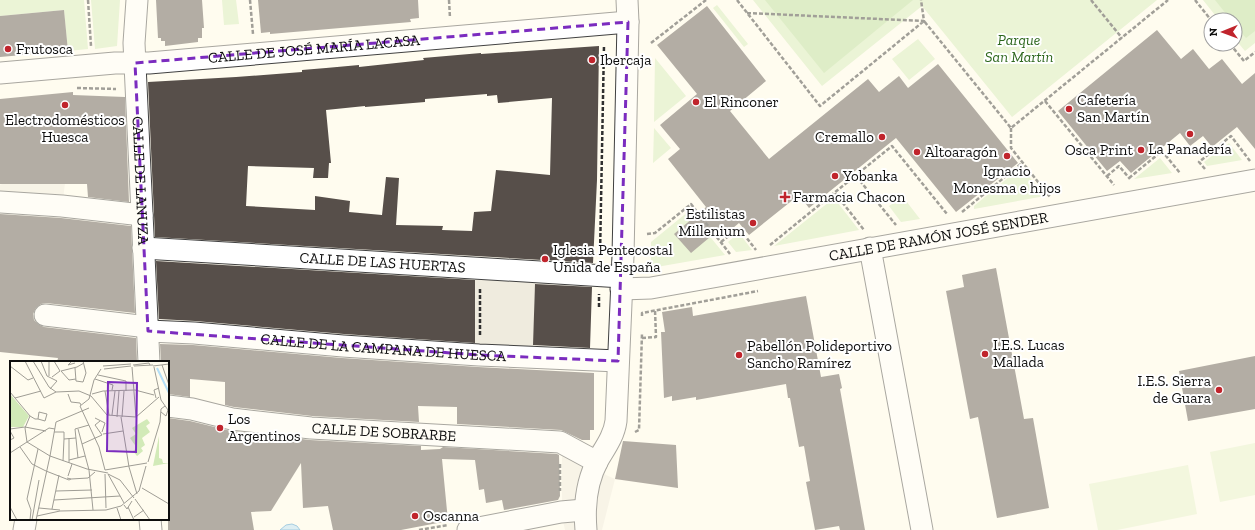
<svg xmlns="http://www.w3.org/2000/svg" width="1255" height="530" viewBox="0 0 1255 530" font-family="'Zilla Slab',serif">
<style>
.green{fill:#d2eab8}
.forest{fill:#b6db97}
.pitch{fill:#e4f1ca}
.plaza{fill:#efebde}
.water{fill:#b3def7;stroke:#3994cf}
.building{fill:#574f4a;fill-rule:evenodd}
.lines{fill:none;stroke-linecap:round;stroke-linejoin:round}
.minor-casing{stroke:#414141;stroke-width:23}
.path{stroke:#303030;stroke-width:2.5;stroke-dasharray:4 2;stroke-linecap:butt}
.minor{stroke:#fff;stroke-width:21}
.marked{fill:none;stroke:#7b2cbf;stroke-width:3;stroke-dasharray:8 5;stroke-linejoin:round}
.poi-dot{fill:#c0242c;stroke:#fff;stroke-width:1.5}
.labels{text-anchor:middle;stroke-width:4;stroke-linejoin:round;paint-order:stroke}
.park-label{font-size:15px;font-style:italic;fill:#2d671d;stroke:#fff}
.street-label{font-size:15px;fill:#0e0e0e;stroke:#fff}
.poi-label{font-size:15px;fill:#0e0e0e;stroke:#fff;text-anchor:start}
.inset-river{fill:none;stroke:#b3def7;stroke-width:2}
.inset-road{fill:none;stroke:#9f9d95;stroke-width:1}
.view{fill:#7b2cbf;fill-opacity:0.15;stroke:#7b2cbf;stroke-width:2}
.inset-edge{fill:none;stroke:#0e0e0e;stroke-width:2}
</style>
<rect width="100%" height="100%" fill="#fffcef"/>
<path class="green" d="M 0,0 L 84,0 L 88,49 L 68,51 L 64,10 L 0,16 Z
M 91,0 L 120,0 L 117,46 L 95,49 Z
M 222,0 L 236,0 L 239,24 L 224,25 Z
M 753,0 L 1157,0 L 1012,117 L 922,6 L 822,86 Z
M 1203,0 L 1255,0 L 1255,43 L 1245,51 L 1235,39 L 1235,20 L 1219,20 Z
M 717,5 L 748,44 L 744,47 L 713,8 Z
M 918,39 L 935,59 L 909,80 L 892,59 Z
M 655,58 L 686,96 L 654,122 Z
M 654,128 L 671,148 L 653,163 Z
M 1229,143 L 1242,160 L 1207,166 L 1204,162 Z
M 1160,158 L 1172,173 L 1134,179 Z
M 1021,167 L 1045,196 L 974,209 L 974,206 Z
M 903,197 L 920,219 L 901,222 L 889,206 Z
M 834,198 L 859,230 L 774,246 Z
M 689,211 L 725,255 L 651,268 L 651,242 Z
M 739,233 L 752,250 L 736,252 L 728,242 Z"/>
<path class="forest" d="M 765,0 L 913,0 L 824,73 Z
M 1215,0 L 1255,0 L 1255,31 L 1246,38 L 1235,25 L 1235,20 L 1231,20 Z"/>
<path class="pitch" d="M 1255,443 L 1255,495 L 1220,502 L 1210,452 Z
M 1188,465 L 1197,514 L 1117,530 L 1098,530 L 1089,484 Z"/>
<path class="plaza" d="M 65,183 L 63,199 L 0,212 L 0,185 L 2,184 Z
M 475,263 L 592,285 L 535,284 L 533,364 L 475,348 Z
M 598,440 L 604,473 L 606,475 L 615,479 L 602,530 L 565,530 L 561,512 L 562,501 L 562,450 L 588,449 Z"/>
<path class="water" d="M 292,524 L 297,526 L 300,530 L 280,530 L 286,525 Z"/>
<path class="building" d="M 156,0 L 202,0 L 204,28 L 202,28 L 202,38 L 198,38 L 198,42 L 165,46 L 165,41 L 161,41 L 161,38 L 158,38 Z
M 258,0 L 418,0 L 419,18 L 410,19 L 411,22 L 270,34 L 270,32 L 261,33 Z
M 707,6 L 766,81 L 730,111 L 769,159 L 868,79 L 879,92 L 899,76 L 908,88 L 938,64 L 1018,163 L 956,212 L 896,138 L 809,208 L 799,195 L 749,235 L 739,223 L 727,233 L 722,227 L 691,253 L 674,234 L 706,207 L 668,159 L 680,149 L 660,125 L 697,94 L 657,45 Z
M 64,10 L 68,51 L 0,57 L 0,16 Z
M 1157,30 L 1181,59 L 1193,49 L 1209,69 L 1222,59 L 1242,84 L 1255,73 L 1255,149 L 1237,127 L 1212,147 L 1203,136 L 1190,146 L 1180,133 L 1131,173 L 1120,161 L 1107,171 L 1098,160 L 1058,111 Z
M 599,46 L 597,180 L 593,263 L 155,237 L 148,82 L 236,77 L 302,72 L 302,70 L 326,68 L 359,65 L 359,67 L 424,60 L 423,58 L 481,53 L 481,54 ZM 487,94 L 487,96 L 497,95 L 498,103 L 552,98 L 550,175 L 496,170 L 491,211 L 474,212 L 472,231 L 442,230 L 443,226 L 396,225 L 399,178 L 386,177 L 382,215 L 349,212 L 350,201 L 315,196 L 315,210 L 246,206 L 248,166 L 314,168 L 313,178 L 328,178 L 329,163 L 331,163 L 326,110 L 365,106 L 365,107 L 425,102 L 425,99 Z
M 73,92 L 73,95 L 125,97 L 129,202 L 88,197 L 87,184 L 0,184 L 0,99 Z
M 0,214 L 61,218 L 131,226 L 135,313 L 46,303 L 41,304 L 36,308 L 33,314 L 34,320 L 38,324 L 44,327 L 136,338 L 137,362 L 57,362 L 58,358 L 0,352 Z
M 156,261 L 475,280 L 475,343 L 344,334 L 195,321 L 159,319 Z
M 996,268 L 1024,419 L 1033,418 L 1049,508 L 997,518 L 978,417 L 970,419 L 946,291 L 964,287 L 962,275 Z
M 535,284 L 592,287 L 590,348 L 533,345 Z
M 806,296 L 821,377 L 839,374 L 842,388 L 840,389 L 865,530 L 840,530 L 839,526 L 815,530 L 806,482 L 810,481 L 804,446 L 799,447 L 790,398 L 788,398 L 786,384 L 696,400 L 696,397 L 672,401 L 672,396 L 664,398 L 661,332 L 665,332 L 662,312 L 692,307 L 693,316 Z
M 160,344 L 193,345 L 342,358 L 478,367 L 594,373 L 594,430 L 590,430 L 590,440 L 582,440 L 561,430 L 457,424 L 457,407 L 418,406 L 419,422 L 312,416 L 234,407 L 225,405 L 225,382 L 190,379 L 190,397 L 168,394 L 168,362 L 161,362 Z
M 1255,356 L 1255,409 L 1188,421 L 1179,371 Z
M 168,418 L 190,421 L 231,431 L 310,440 L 421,446 L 421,450 L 440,449 L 443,447 L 557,454 L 559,455 L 560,496 L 558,500 L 504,510 L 502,500 L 486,503 L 484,489 L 479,490 L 475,460 L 442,459 L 448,521 L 401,530 L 333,530 L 328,506 L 303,508 L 301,463 L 271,511 L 251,512 L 254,530 L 168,530 Z
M 623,441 L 676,445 L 678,488 L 615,479 Z"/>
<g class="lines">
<g class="minor-casing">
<g id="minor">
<path id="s1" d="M 137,0 L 134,43 L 149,362"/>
<path id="s2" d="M 0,73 L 115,63 L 149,63 L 628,22"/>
<path d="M 0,202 L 62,206 L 142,215"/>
<path id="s3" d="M 143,248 L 622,277"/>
<path d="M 870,248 L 922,530"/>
<path id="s4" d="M 621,289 L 651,288 L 1255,180"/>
<path d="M 45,315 L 148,327"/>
<path id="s5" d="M 148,331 L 194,333 L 343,346 L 479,355 L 618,361"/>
<path id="s6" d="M 168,406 L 192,409 L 232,419 L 311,428 L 560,442 L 597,462"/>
<path d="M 150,519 L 151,530"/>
<path d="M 24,530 L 26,519"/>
<path d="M 468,530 L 561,512 L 584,510"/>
<path d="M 586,530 C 584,506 586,482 598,460 C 605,448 614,436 616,421 L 623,256 L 628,22 L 627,0"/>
</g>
</g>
<path class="path" d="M 88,0 L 91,46
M 250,0 L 253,34
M 449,0 L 450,18
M 737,0 L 820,106 L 924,21 L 1011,128 L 1168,0
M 1091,0 L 1122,38
M 1195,0 L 1211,20
M 747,13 L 924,21 L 921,0
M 651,43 L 706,0
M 1230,44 L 1244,61 L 1255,52
M 77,88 L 116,89
M 1045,101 L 1114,185
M 1011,128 L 1011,148 L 1050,197
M 1205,169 L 1199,162 L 1231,136 L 1250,161
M 856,176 L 896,225
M 1107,176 L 1119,166 L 1130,179
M 1129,178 L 1162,151 L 1180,173
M 835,193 L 864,230
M 962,212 L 1022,163
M 647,234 L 655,233 L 691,204 L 730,254
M 721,242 L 739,228 L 756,250
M 770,245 L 892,146 L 947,214
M 600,255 L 604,45
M 599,307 L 599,294
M 642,316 L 642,313 L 758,291
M 480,335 L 480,288
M 642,338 L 656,337 L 655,310
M 635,432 L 639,430 L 642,333
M 560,464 L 560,491
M 419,530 L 448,525"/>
<use href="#minor" class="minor"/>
</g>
<path d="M0 0H1255V530H0ZM 628,22 L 618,361 L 479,355 L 148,331 L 135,63 Z" fill="#fffcef" fill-opacity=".55" fill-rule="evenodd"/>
<path class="marked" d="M 628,22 L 618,361 L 479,355 L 148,331 L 135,63 Z"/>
<g class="poi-dot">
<circle cx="8" cy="49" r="4"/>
<circle cx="592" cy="60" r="4"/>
<circle cx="696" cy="102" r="4"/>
<circle cx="65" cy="105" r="4"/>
<circle cx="1069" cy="109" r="4"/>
<circle cx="1190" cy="134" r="4"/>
<circle cx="882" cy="137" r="4"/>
<circle cx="1141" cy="150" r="4"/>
<circle cx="917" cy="152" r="4"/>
<circle cx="1007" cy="156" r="4"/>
<circle cx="835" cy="176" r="4"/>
<path d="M783 191h4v4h4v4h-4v4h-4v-4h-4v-4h4z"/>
<circle cx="753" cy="223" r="4"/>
<circle cx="545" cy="259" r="4"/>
<circle cx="985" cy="354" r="4"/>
<circle cx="739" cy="355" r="4"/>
<circle cx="1219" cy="390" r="4"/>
<circle cx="220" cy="428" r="4"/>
<circle cx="415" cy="516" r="4"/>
</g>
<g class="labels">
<g class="park-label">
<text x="1019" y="45">Parque<tspan x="1019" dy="17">San Martín</tspan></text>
</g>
<g class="street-label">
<text dy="5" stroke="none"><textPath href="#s2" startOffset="315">CALLE DE JOSÉ MARÍA LACASA</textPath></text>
<text dy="5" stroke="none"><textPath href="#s1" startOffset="181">CALLE DE LANUZA</textPath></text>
<text dy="5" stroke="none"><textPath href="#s4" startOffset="322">CALLE DE RAMÓN JOSÉ SENDER</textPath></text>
<text dy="5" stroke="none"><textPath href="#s3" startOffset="240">CALLE DE LAS HUERTAS</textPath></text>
<text dy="5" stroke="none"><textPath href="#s5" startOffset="236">CALLE DE LA CAMPANA DE HUESCA</textPath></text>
<text dy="5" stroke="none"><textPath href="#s6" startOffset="218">CALLE DE SOBRARBE</textPath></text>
</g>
<g class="poi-label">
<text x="16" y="54">Frutosca</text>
<text x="600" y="65">Ibercaja</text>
<text x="1077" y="105">Cafetería<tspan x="1077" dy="17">San Martín</tspan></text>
<text x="704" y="107">El Rinconer</text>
<text x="65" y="125" text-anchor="middle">Electrodomésticos<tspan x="65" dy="17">Huesca</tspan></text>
<text x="874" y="142" text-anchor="end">Cremallo</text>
<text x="1190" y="154" text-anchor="middle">La Panadería</text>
<text x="1133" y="155" text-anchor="end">Osca Print</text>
<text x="925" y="157">Altoaragón</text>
<text x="1007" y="176" text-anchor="middle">Ignacio<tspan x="1007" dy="17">Monesma e hijos</tspan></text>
<text x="843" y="181">Yobanka</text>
<text x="793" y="202">Farmacia Chacon</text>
<text x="745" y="219" text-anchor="end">Estilistas<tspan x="745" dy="17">Millenium</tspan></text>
<text x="553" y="255">Iglesia Pentecostal<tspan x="553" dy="17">Unida de España</tspan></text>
<text x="993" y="350">I.E.S. Lucas<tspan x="993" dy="17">Mallada</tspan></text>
<text x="747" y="351">Pabellón Polideportivo<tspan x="747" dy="17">Sancho Ramírez</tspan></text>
<text x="1211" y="386" text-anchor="end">I.E.S. Sierra<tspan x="1211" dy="17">de Guara</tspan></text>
<text x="228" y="424">Los<tspan x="228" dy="17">Argentinos</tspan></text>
<text x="423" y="521">Oscanna</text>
</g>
</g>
<g transform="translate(10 361)">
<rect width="159" height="159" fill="#fffcef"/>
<path d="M 0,33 L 19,55 L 13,66 L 0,66 ZM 137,58 L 140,62 L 136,65 L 140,71 L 132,77 L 135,84 L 131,87 L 133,90 L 127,95 L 123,90 L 127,87 L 120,77 L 126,73 L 122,67 ZM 149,75 L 149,97 L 152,98 L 153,102 L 159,102 L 143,105 Z" fill="#d2eab8"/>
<path class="inset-river" d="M 147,7 L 159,32"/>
<path class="inset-road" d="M 15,0 L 34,37 L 46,31M 23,0 L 39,26 L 46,31 L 69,30 L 81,35M 31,0 L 37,15 L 47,20 L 40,28M 62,0 L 58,4 L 65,2M 73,0 L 76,12 L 74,18M 123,4 L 139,2 L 140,4M 152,4 L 159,24M 0,5 L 18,19 L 23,17M 93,5 L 121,3M 124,5 L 143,4M 143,5 L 159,3M 122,6 L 126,56M 144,6 L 151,39 L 158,49 L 156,55 L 151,51M 65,7 L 66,20 L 73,21 L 74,18M 91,8 L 84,19 L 79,38 L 70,45 L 89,86 L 95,109M 94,8 L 121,5M 88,14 L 116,20 L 116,30M 39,15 L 39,0M 42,16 L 50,10 L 44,0M 66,18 L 59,19 L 51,10 L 67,6 L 74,2M 85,18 L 103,24 L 102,29M 95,30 L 99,54M 0,31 L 20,55 L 15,67 L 17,81 L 39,67 L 45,68M 58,33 L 61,41 L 70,42 L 71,44M 82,33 L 93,30 L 125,29 L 144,34M 81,35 L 97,54 L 126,56 L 149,36M 5,37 L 31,30M 146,37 L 144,29 L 149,27M 79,47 L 46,61 L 40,95 L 77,108 L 98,112M 102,54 L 105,30M 20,55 L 25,58 L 28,58 L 35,60 L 37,53 L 29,51 L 28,58M 107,56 L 109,30M 111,56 L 119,106 L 127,133M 112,56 L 114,30M 85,57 L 95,62 L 92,71M 90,60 L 85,64 L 92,74M 0,68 L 15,66 L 36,70M 68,68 L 79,109 L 83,149M 0,70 L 4,77 L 0,79M 44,71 L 54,71 L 54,78M 93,73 L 113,70M 59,77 L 59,102M 72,83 L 92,74M 10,86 L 22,103 L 36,110M 0,92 L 17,81 L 40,95 L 26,159M 68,97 L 65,68 L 79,64M 59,99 L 75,95M 53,100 L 54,78 L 66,77M 138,101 L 150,61 L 151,48 L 155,45M 95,109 L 137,102M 36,110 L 59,119 L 61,118 L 57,117M 95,113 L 96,147M 98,113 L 114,142M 98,113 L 110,119 L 124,137M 58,115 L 62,103M 61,118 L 78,117 L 85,111M 132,127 L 159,143M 46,130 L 82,129M 125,138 L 140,159M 44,139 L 110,135M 114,144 L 117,148 L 122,140M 0,146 L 7,159M 118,146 L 124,159M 29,147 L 50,149M 107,147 L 111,159M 42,148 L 49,114M 27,155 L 50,150 L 96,149 L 111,145 L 129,130 L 136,105M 124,156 L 134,149M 20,159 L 21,149 L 17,138 L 28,88M 22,159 L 29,119"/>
<path class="view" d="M 98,21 L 127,22 L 126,91 L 97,90 Z"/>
<rect width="159" height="159" class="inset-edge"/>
</g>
<g transform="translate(1223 32) rotate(269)"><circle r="19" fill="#ffffff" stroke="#9f9f9f"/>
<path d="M0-3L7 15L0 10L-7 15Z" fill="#c0242c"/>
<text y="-6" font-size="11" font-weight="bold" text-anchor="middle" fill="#0e0e0e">N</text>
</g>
</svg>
